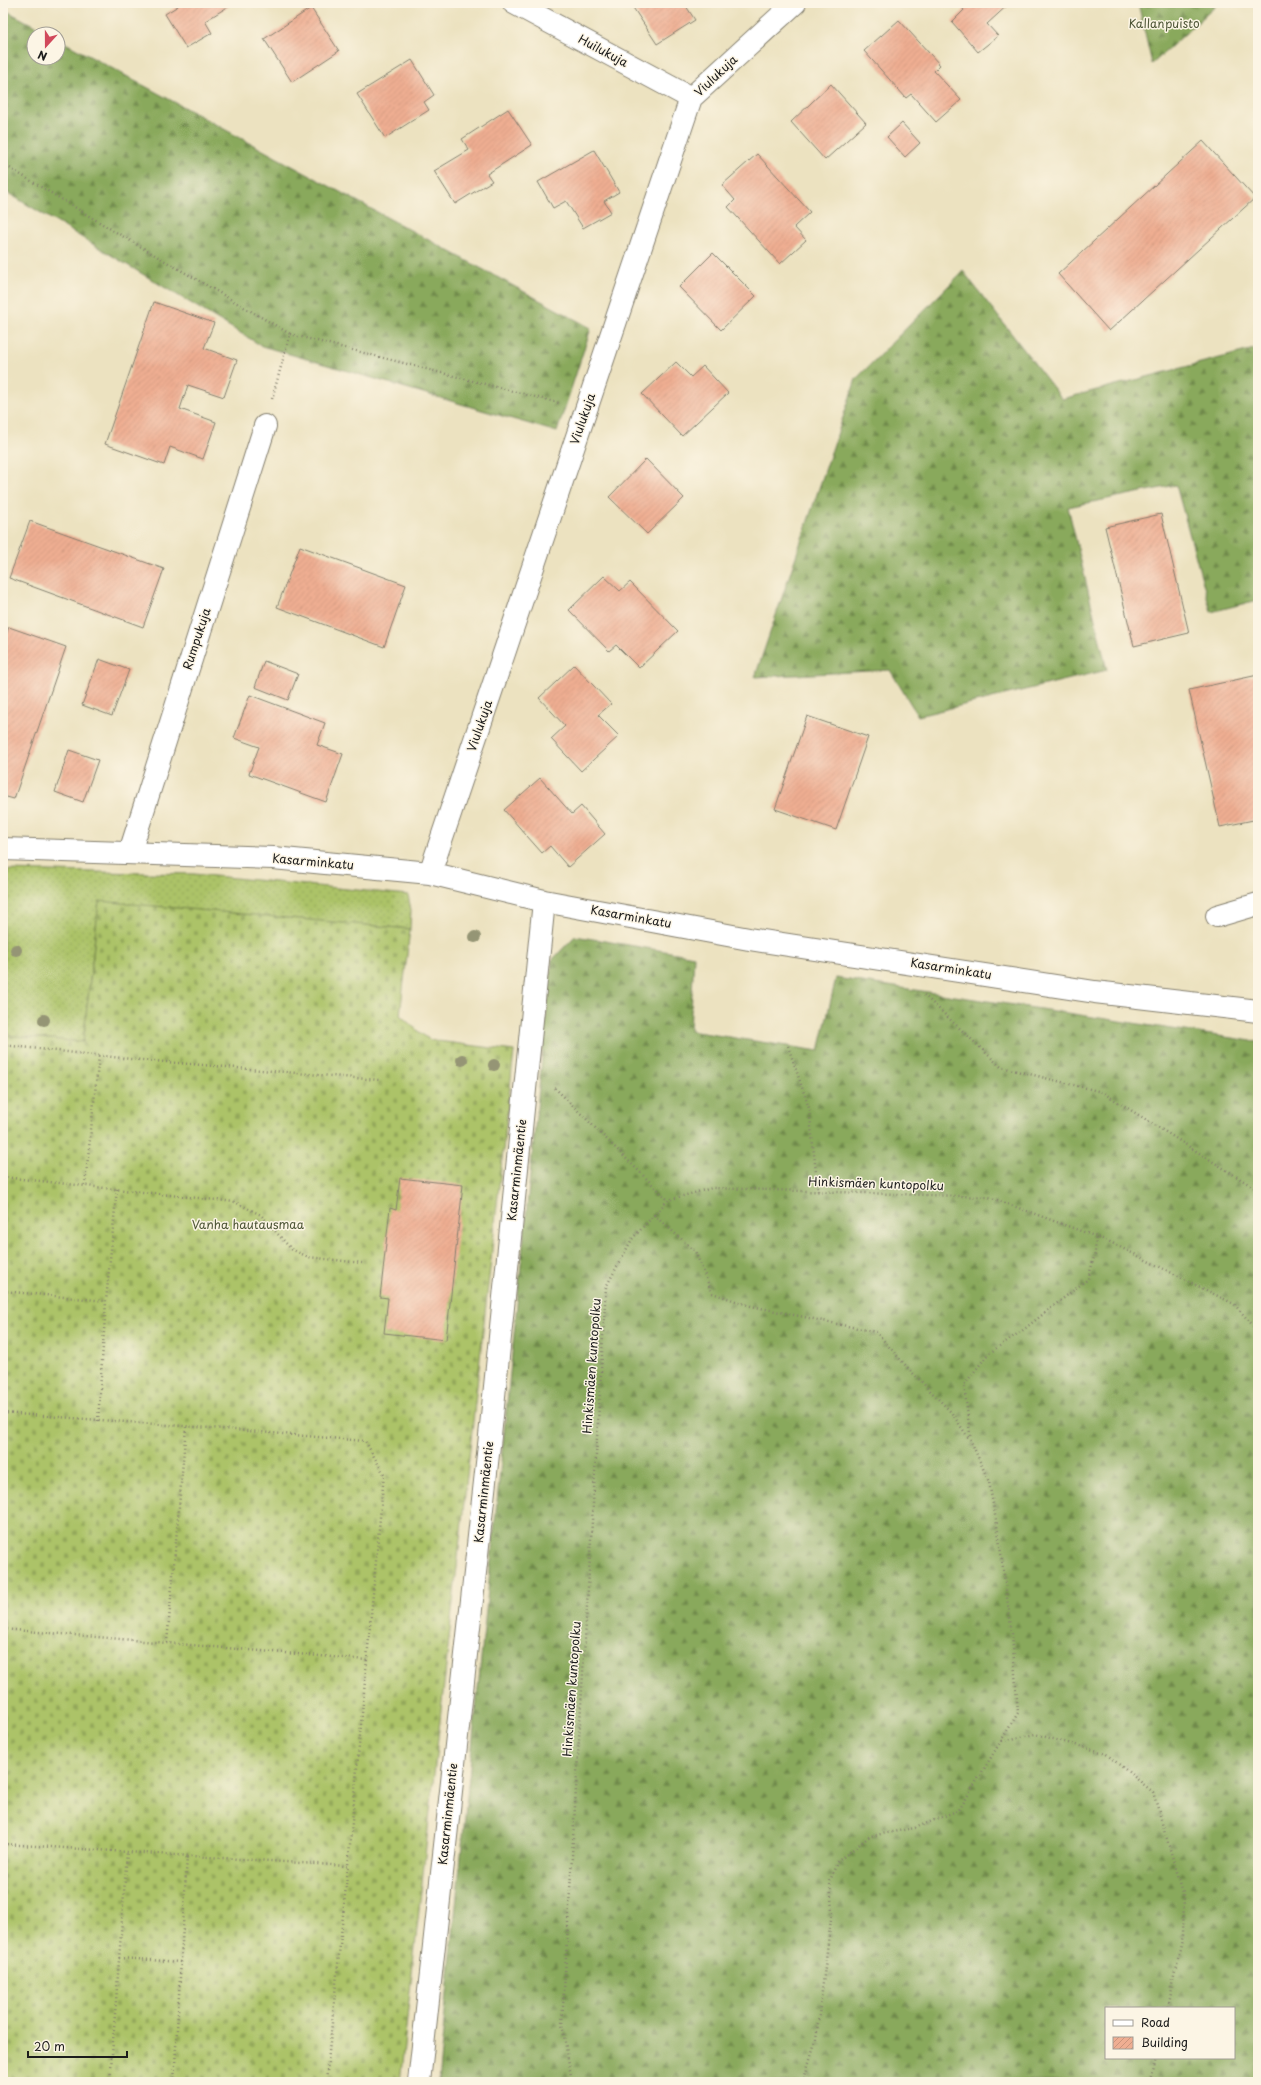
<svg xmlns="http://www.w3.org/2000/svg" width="1261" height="2085" viewBox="0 0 1261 2085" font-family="'Playpen Sans',sans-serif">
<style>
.grass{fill:url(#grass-dots);stroke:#647042}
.forest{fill:url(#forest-firs);stroke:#52623c;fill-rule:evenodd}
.cemetery{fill:url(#cemetery-stones);stroke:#647042}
.building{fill:url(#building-hatch)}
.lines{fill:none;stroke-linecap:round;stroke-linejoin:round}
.minor-casing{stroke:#847f6e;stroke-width:24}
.path{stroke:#847f6e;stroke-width:2.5;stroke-dasharray:1 3;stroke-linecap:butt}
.minor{stroke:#fff;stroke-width:22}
.tree{fill:#959575}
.labels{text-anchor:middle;stroke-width:3;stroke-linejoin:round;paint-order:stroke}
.park-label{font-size:12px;fill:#4e5637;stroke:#fcf5e5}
.street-label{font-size:12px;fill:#1c1c1c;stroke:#fcf5e5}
</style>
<defs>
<pattern id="grass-dots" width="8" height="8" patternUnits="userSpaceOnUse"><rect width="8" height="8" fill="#acc368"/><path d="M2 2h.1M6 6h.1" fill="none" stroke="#93a75a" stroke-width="1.8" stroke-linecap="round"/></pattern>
<pattern id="forest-firs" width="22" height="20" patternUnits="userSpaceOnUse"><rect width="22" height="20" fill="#89a95c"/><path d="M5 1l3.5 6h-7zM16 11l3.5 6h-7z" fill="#6f894b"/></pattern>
<pattern id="cemetery-stones" width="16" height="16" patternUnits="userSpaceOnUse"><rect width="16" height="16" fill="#acc368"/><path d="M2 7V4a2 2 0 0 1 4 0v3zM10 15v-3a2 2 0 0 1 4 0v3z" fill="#93a75a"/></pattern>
<pattern id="building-hatch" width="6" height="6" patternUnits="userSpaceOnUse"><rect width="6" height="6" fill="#efae92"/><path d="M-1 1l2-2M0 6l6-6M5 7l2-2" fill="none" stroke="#cc957d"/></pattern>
</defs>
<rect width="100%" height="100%" fill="#fcf5e5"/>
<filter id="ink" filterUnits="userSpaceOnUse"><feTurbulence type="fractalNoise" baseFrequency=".025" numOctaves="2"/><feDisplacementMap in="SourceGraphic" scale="8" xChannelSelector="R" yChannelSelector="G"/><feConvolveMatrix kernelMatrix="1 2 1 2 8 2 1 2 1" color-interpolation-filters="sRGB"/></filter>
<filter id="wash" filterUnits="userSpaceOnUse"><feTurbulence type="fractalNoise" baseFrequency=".012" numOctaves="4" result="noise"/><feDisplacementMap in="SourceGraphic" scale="16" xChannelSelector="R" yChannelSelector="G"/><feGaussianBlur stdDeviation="0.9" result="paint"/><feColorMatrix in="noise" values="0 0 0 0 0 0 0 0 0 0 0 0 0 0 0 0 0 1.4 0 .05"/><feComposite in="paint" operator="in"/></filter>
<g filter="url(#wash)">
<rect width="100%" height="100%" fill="#ece2c0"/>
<path class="grass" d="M 3,870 L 194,874 L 408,895 L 411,910 L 410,929 L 99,902 L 83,1042 L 3,1035 Z"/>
<path class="forest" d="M 1138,3 L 1219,3 L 1152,64 Z
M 3,9 L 50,34 L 34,34 L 34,58 L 58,58 L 58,39 L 591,328 L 557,432 L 262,346 L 3,190 Z
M 963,271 L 1062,399 L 1258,348 L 1258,600 L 1211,612 L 1176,485 L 1068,507 L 1107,670 L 918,716 L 890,670 L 755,677 L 856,379 Z
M 575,936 L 694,956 L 690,1031 L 819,1051 L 836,978 L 1258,1042 L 1258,2082 L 438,2082 L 552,960 ZM 1106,2008 L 1234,2008 L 1234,2058 L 1106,2058 Z"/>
<path class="cemetery" d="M 99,901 L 410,929 L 400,1015 L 419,1032 L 430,1040 L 514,1051 L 400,2082 L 3,2082 L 3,1035 L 83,1042 Z"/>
<g id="blocks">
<path class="building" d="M 177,3 L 234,3 L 205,21 L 212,33 L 186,48 L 165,14 L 178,6 Z
M 630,3 L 684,3 L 695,20 L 657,44 Z
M 958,3 L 1010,3 L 987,24 L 998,36 L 978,52 L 952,22 L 964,10 Z
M 311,8 L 339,51 L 292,82 L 264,39 Z
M 899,20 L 940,65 L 934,71 L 961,100 L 936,122 L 911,94 L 906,98 L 864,51 Z
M 412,60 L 434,95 L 424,102 L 429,110 L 385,138 L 357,94 Z
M 831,84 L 866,123 L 825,160 L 791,122 Z
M 508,109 L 532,145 L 487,174 L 492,181 L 455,204 L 434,171 L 469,150 L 462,139 Z
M 902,123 L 920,143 L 905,157 L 887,137 Z
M 1203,141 L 1255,198 L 1109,331 L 1058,274 Z
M 594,150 L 619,192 L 604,201 L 611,212 L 583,228 L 566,201 L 553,208 L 538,182 Z
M 757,154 L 810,212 L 794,227 L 806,240 L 780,264 L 728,207 L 735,200 L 722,185 Z
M 713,253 L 756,296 L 721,330 L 679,287 Z
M 154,302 L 214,323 L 204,348 L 237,360 L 224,397 L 188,385 L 180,409 L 216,422 L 203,459 L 170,447 L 164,465 L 105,444 Z
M 676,362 L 691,377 L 703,366 L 728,393 L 682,436 L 642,394 Z
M 646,459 L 684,498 L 647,534 L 609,497 Z
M 1161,514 L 1189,633 L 1134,646 L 1105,527 Z
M 30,521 L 164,569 L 143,627 L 9,578 Z
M 300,546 L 406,585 L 384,647 L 277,607 Z
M 604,576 L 620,591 L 630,582 L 678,631 L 639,668 L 616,645 L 609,651 L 569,610 Z
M 9,627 L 66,647 L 14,799 L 3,796 L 3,642 Z
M 99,659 L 129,670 L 112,716 L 82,705 Z
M 264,661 L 298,674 L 288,700 L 255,687 Z
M 574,665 L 611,704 L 598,715 L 619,736 L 581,771 L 551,739 L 565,726 L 539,698 Z
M 1258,675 L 1258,819 L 1220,827 L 1189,690 Z
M 250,695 L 325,723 L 317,745 L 343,754 L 326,802 L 249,774 L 259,747 L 234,738 Z
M 807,716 L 868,737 L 836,830 L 775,809 Z
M 69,750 L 98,760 L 83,802 L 55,792 Z
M 540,778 L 572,814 L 581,806 L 605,834 L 568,867 L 550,846 L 542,853 L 504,810 Z
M 400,1178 L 463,1185 L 446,1340 L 384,1333 L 388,1298 L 380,1297 L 390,1208 L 396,1210 Z"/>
</g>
</g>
<g filter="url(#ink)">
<use href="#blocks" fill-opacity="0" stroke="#847f6e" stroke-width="1"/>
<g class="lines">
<g class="minor-casing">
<path id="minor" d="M 514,3 L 691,98
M 3,849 L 273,858 L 430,873 L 544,901 L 749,939 L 1095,992 L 1258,1011
M 130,852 L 265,426
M 430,873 L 691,98 L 795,3
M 1217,916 L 1258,904
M 419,2082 L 490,1436 L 544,901"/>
</g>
<path class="path" d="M 3,164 L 124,237 L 290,334 L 272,399
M 290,334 L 559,403
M 924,995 L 1001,1067 L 1102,1092 L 1258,1190
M 3,1045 L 131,1059 L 379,1080
M 788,1046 L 809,1108 L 818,1191
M 555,1088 L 668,1200
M 3,1177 L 235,1202 L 261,1215 L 291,1249 L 308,1257 L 362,1263
M 85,1185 L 99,1056
M 654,1215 L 695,1251 L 712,1293 L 751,1306 L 876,1332 L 907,1367 L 951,1412 L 970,1440
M 3,1291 L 106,1301
M 3,1413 L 224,1429 L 365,1441 L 384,1474 L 348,1866 L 326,2082
M 98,1421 L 106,1301 L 117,1188
M 3,1629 L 367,1660
M 167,1643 L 186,1427
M 1002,1741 L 1035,1734 L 1105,1753 L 1153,1792 L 1183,1893 L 1182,1936 L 1167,2008
M 3,1844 L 348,1866
M 119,1958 L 181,1962
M 110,2082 L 127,1852
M 174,2082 L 187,1856
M 572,2082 L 562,2024 L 606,1287 L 632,1239 L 668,1200 L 712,1188 L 989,1197 L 1108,1241 L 1234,1304 L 1258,1331
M 803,2082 L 816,2039 L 832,1911 L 830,1881 L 837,1862 L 870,1836 L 915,1828 L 959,1810 L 1018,1713 L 1012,1634 L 998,1531 L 989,1482 L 971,1441 L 964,1385 L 988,1354 L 1023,1330 L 1088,1279 L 1095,1254 L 1096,1236
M 1151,2082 L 1156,2058"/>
<use href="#minor" class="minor"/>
</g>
<g class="tree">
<circle cx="475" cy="937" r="6"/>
<circle cx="16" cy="950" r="6"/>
<circle cx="44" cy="1020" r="6"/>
<circle cx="462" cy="1060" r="6"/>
<circle cx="494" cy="1065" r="6"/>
</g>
</g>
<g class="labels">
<g class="park-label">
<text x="1164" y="28">Kallanpuisto</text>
<text x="248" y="1229">Vanha hautausmaa</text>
</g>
<g class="street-label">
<text transform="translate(603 51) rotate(28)" y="4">Huilukuja</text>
<text transform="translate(716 76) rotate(-43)" y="4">Viulukuja</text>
<text transform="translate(583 419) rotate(-71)" y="4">Viulukuja</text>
<text transform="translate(197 639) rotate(-72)" y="4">Rumpukuja</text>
<text transform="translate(480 726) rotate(-71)" y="4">Viulukuja</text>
<text transform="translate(313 862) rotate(5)" y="4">Kasarminkatu</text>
<text transform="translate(631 917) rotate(10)" y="4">Kasarminkatu</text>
<text transform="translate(951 969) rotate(9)" y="4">Kasarminkatu</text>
<text transform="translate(517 1170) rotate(-84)" y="4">Kasarminmäentie</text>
<text transform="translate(876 1184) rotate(2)" y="4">Hinkismäen kuntopolku</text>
<text transform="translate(592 1366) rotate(-86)" y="4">Hinkismäen kuntopolku</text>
<text transform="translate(484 1492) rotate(-84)" y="4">Kasarminmäentie</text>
<text transform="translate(572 1689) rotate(-86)" y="4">Hinkismäen kuntopolku</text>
<text transform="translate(448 1814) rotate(-84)" y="4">Kasarminmäentie</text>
</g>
</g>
<rect width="1261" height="2085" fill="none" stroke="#fcf5e5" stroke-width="16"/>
<rect x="1105" y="2007" width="130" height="52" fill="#fcf5e5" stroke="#a29e95"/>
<rect x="1113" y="2020" width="20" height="6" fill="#ffffff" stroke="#a29e95"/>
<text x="1141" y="2027" font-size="12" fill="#1c1c1c">Road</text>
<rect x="1113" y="2037" width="20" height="12" fill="url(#building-hatch)" stroke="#a29e95"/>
<text x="1141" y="2047" font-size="12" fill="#1c1c1c">Building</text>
<g transform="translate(46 46) rotate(201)"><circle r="19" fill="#fcf5e5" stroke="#a29e95"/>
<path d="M0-3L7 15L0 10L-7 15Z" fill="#d1495b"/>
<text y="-6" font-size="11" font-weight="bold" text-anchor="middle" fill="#1c1c1c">N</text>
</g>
<path d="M28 2051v6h99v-6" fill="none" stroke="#1c1c1c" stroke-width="2"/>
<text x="34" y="2051" font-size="12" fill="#1c1c1c" stroke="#fcf5e5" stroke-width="3" paint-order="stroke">20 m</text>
</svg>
